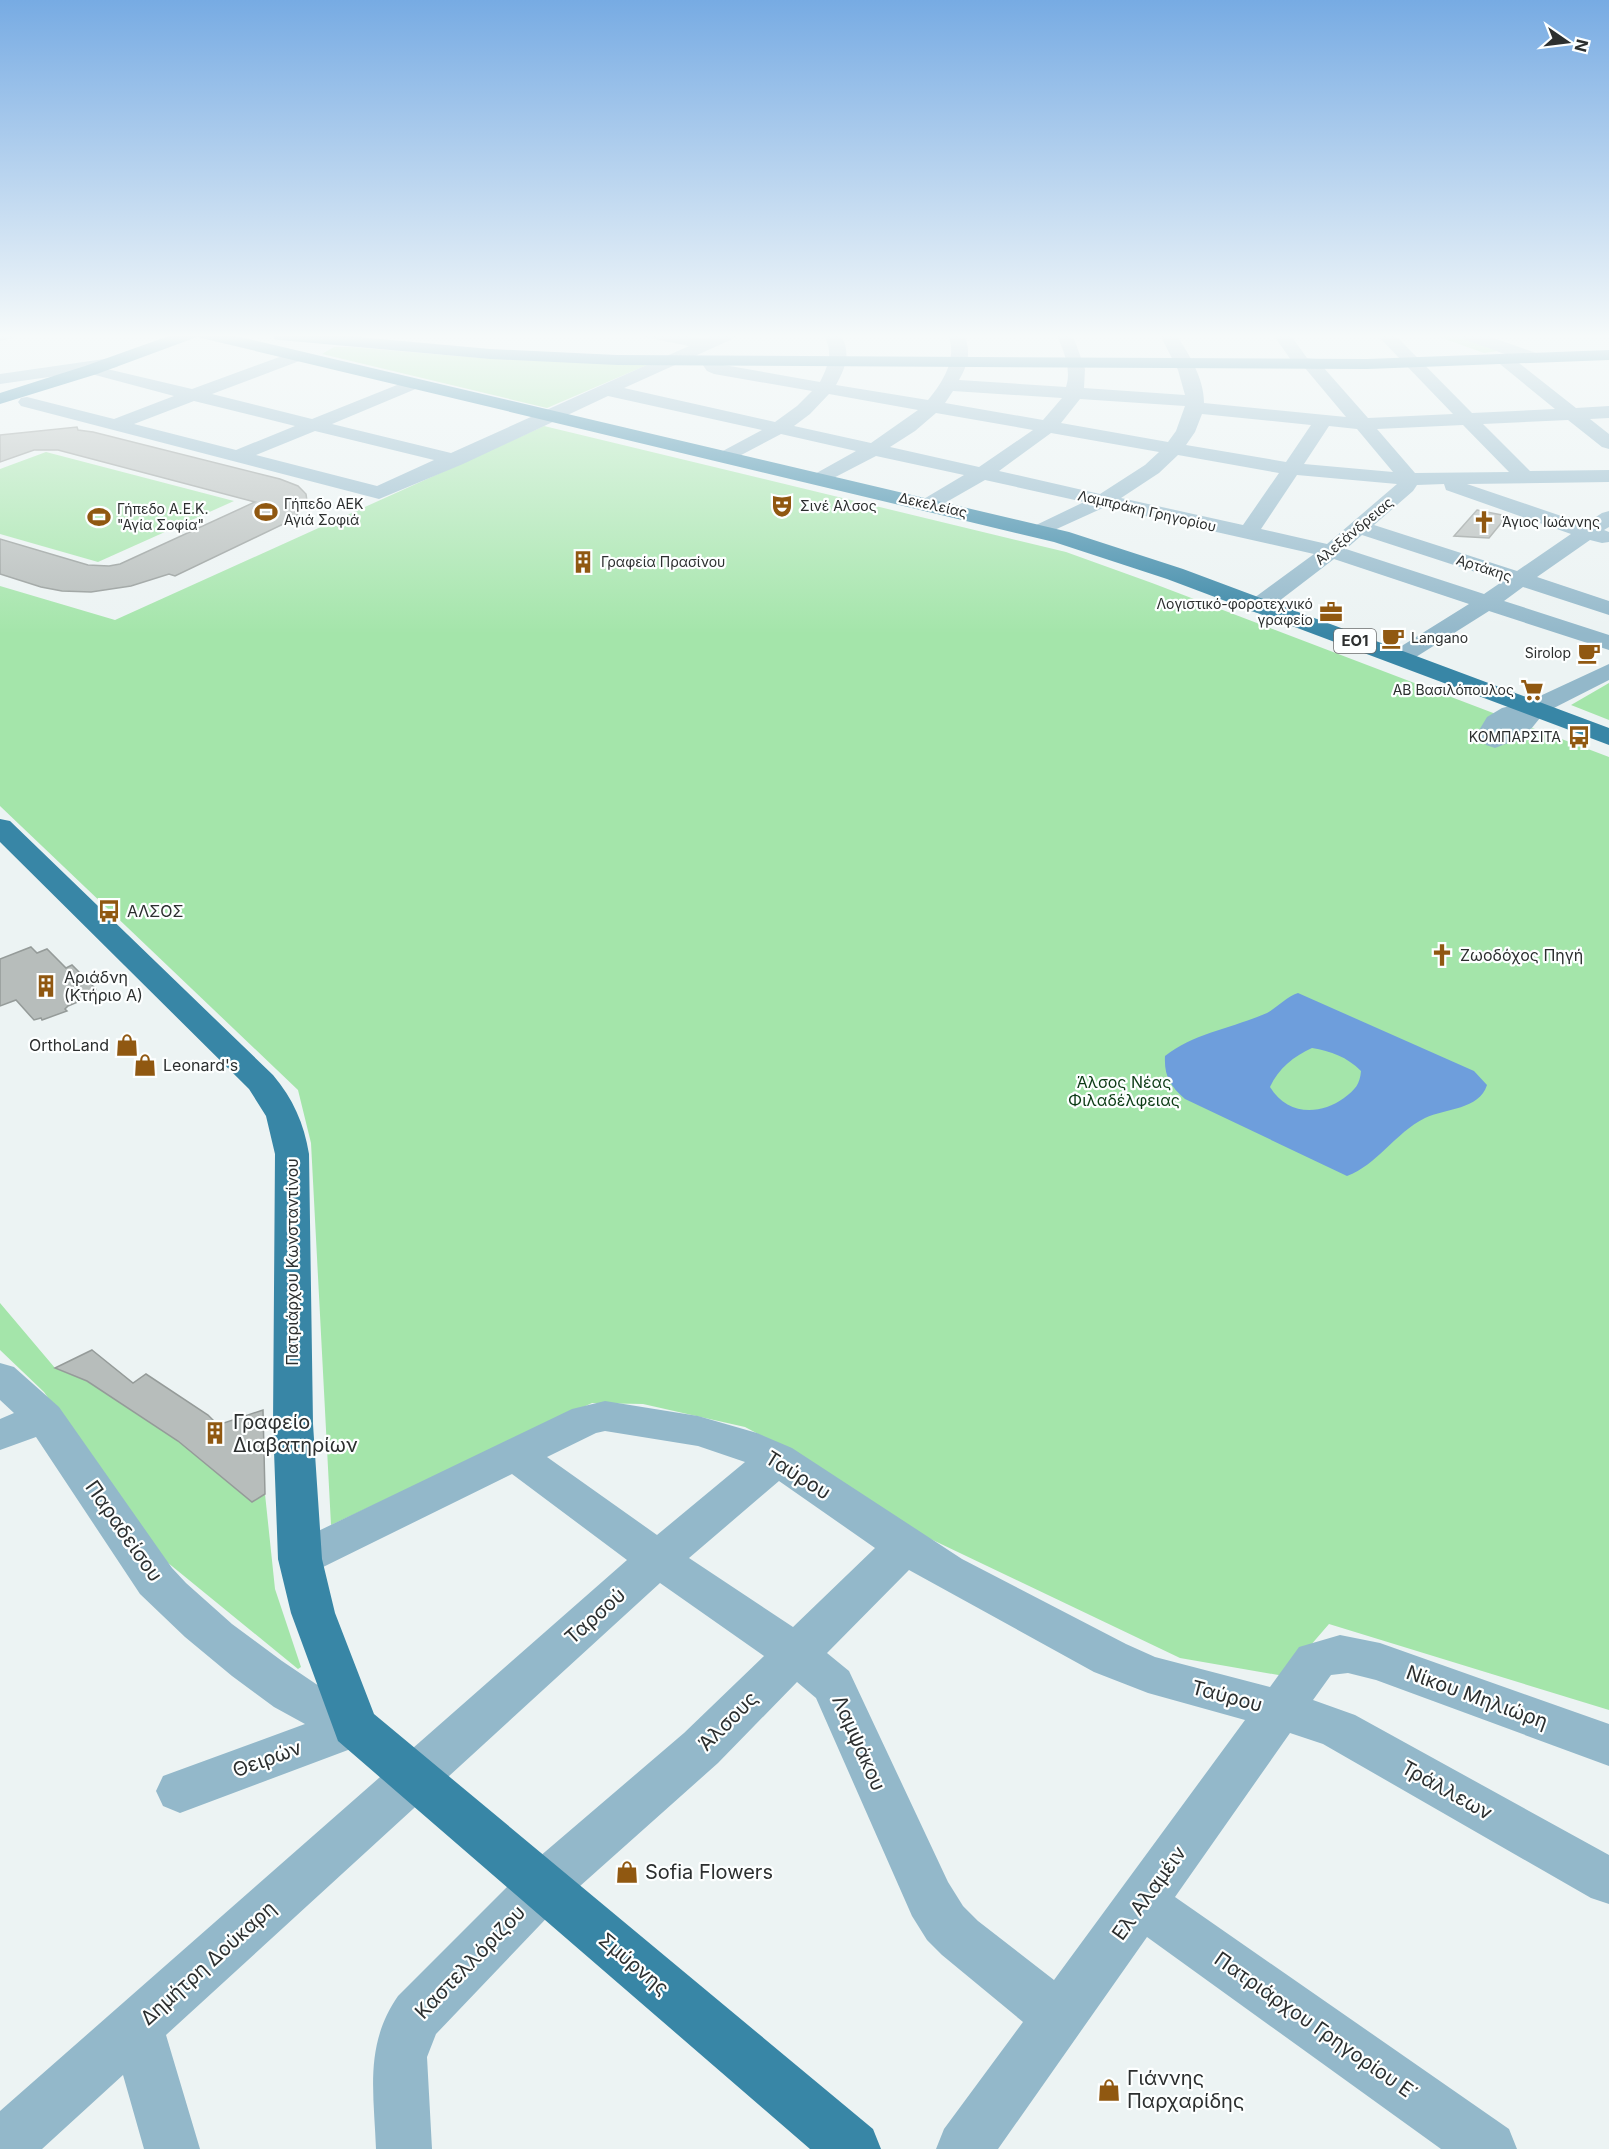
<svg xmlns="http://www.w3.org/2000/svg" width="1609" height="2149" viewBox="0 0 1609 2149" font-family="Inter,sans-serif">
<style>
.green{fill:#a4e5aa}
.water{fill:#6e9edc;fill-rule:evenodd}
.building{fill:#b7bdbb;stroke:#959b99;stroke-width:1.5}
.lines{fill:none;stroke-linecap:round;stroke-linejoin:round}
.minor{fill:#93b8ca;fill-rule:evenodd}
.major{fill:#3886a6;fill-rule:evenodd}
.labels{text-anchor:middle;stroke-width:4.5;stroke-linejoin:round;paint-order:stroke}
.far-poi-label{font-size:14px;fill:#2c2f2f;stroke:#fdffff;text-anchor:start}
.far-street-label{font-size:14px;fill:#2c2f2f;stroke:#fdffff}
.shield{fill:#fdffff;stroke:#6b6d6d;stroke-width:1.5}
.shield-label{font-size:15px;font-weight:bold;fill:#2c2f2f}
.poi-label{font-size:16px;fill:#2c2f2f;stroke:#fdffff;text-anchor:start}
.park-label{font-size:16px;fill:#0c3b15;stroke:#fdffff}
.street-label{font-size:16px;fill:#2c2f2f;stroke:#fdffff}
.near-poi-label{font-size:20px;fill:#2c2f2f;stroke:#fdffff;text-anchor:start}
.near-street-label{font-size:20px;fill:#2c2f2f;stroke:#fdffff}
</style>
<rect width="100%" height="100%" fill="#ecf3f3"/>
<path class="green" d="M 1428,333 L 1457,333 L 1498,351 L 1484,353 Z
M 334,347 L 351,347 L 492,359 L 647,365 L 547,408 L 322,354 Z
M 544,426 L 1066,552 L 1152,583 L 1609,757 L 1609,1710 L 1329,1624 L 1284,1676 L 1180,1658 L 897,1523 L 802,1457 L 745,1427 L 643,1404 L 592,1403 L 331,1525 L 311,1143 L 298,1090 L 0,806 L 0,586 L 115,620 Z
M 46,452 L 234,501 L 98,562 L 0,534 L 0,469 Z
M 1609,683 L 1609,720 L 1571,705 Z
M 0,1303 L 55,1368 L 87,1381 L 265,1494 L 275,1589 L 301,1667 L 298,1669 L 162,1558 L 44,1392 L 0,1350 Z"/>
<path class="water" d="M 1298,993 L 1474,1071 L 1487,1085 C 1479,1110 1446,1108 1425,1118 C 1395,1133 1377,1165 1347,1176 L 1185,1099 C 1170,1086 1164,1076 1165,1056 C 1194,1033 1233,1028 1267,1013 C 1278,1007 1286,997 1298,993 ZM 1312,1048 C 1331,1051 1347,1057 1361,1071 C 1360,1084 1355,1090 1344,1098 C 1319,1116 1287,1115 1270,1087 C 1278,1069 1294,1056 1312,1048 Z"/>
<path class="building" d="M 77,427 L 78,430 L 93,432 L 280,479 L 298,486 L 306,494 L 307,501 L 294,519 L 175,576 L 169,574 L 131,586 L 91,592 L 62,591 L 41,587 L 0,574 L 0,539 L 88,565 L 109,566 L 120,564 L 255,502 L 58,450 L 34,450 L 0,462 L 0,435 Z
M 1477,510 L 1507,516 L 1489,538 L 1454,536 Z
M 31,947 L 37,953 L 47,949 L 66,968 L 72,965 L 96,989 L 84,996 L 87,998 L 68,1006 L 65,1009 L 67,1011 L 42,1020 L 41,1018 L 34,1020 L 16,1000 L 0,1006 L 0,959 Z
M 92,1350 L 133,1383 L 146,1374 L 208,1415 L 218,1425 L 263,1410 L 265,1494 L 252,1502 L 178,1441 L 87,1381 L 55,1368 Z"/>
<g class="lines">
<path class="minor" d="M 0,333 L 20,333 L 18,337 L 0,341 Z
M 340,333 L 366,333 C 360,341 339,346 329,344 L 327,340 L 329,336 Z
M 642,333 L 676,333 L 705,339 L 717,333 L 739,333 L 737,337 L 624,388 L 775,422 L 797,406 L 812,391 L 714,374 L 707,371 L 700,361 L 703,357 L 715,357 L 724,365 L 820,382 C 829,364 834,350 822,333 L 839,333 C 852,351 846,367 836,385 L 928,400 C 943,382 959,357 947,333 L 963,333 C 972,350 968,365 959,380 L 1066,387 C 1072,369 1063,349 1056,333 L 1072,333 L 1085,369 L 1084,388 L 1185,395 L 1178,370 L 1159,333 L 1175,333 C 1189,354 1204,378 1204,403 L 1346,417 L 1305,368 L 1296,367 L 1272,333 L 1289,333 L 1307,358 L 1316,359 L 1368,418 L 1453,414 L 1375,333 L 1393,333 L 1472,413 L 1555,409 L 1495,360 L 1498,356 L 1510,356 L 1576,408 L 1609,406 L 1609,418 L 1590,419 L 1609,434 L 1609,449 L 1602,447 L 1568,420 L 1483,424 L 1530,471 L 1609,470 L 1609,482 L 1467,484 L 1585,524 L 1602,513 L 1609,511 L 1609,527 L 1604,530 L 1609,532 L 1609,542 L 1602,543 L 1590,540 L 1537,577 L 1609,601 L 1609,615 L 1523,587 L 1504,601 L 1609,635 L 1609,650 L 1489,611 L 1408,662 L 1400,664 L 1392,662 L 1388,657 L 1392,652 L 1469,604 L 1334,559 L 1266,611 L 1258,613 L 1250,611 L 1247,606 L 1250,601 L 1314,554 L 1105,507 L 1039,537 L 1032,535 L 1028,531 L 1032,527 L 1084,502 L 985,480 L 936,508 L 929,510 L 922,508 L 919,504 L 922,500 L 964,475 L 876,456 L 820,485 L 813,483 L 810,479 L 813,475 L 856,451 L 781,434 L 726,463 L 719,461 L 716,457 L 719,453 L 762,430 L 608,396 L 463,464 L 379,499 L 21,406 L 18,402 L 21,398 L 27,397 L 114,419 L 174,396 L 84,372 L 0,384 L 0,374 L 111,358 L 117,359 L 120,363 L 117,367 L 107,369 L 192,389 L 296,351 L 302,352 L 305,356 L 302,360 L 212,394 L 312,419 L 412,379 L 418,380 L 421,384 L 418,388 L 332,424 L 451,453 L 689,346 L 644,337 ZM 953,391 L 1062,398 L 1043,420 L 945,403 ZM 829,394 L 918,410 L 871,443 L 794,426 L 810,414 ZM 1080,399 L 1185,406 L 1176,431 L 1168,442 L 1061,423 ZM 194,401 L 295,426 L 236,450 L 134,424 ZM 936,413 L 1033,430 L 979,467 L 890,447 L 915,431 ZM 1202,414 L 1311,425 L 1286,462 L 1186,445 L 1195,432 ZM 1463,425 L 1509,472 L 1415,473 L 1377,429 ZM 1329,426 L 1357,429 L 1393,472 L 1304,464 ZM 315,431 L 434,460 L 377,486 L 256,455 ZM 1051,433 L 1159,452 L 1145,465 L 1100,494 L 999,471 ZM 1178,455 L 1279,473 L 1243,525 L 1121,498 L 1159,473 ZM 1297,475 L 1397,484 L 1327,544 L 1261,529 ZM 1444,484 L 1446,490 L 1571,534 L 1517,571 L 1374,525 L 1413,491 L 1417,485 ZM 1362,535 L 1503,581 L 1484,594 L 1346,549 Z
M 1456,333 L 1480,333 L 1536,353 L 1539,357 L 1536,361 L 1524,361 L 1458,337 Z
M 1609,664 L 1609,680 L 1544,713 L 1531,729 L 1516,740 L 1495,748 L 1486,745 L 1478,732 L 1487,717 L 1502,708 L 1527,702 Z
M 0,1363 L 14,1367 L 59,1407 L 172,1568 L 186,1583 L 232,1624 L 282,1661 L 316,1684 L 372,1713 L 379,1727 L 372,1741 L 180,1813 L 163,1806 L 156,1791 L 163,1776 L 305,1724 L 274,1707 L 232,1676 L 185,1637 L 140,1594 L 36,1437 L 0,1450 L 0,1419 L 14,1413 L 0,1400 Z
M 605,1401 L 698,1416 L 757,1433 L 792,1448 L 962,1559 L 1126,1644 L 1155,1657 L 1270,1687 L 1299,1647 L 1340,1635 L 1380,1643 L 1609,1724 L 1609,1766 L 1376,1680 L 1348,1673 L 1331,1675 L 1313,1700 L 1355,1715 L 1609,1855 L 1609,1904 L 1591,1898 L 1323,1744 L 1290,1733 L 1175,1897 L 1509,2129 L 1517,2149 L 1441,2149 L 1147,1937 L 998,2149 L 936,2149 L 944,2129 L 1023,2022 L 942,1955 L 927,1940 L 912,1916 L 816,1698 L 797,1682 L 718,1763 L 561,1903 L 436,2034 L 427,2057 L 432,2149 L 376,2149 C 374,2093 364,2045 398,1996 L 525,1869 L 684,1733 L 764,1656 L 660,1583 L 166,2035 L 200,2149 L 144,2149 L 123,2075 L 42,2149 L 0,2149 L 0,2111 L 627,1560 L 512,1474 L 315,1571 L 300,1576 L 285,1571 L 278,1559 L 285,1547 L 572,1409 ZM 605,1431 L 698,1446 L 745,1462 L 657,1535 L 547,1457 L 596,1433 ZM 779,1481 L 875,1548 L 793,1627 L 689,1558 ZM 909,1570 L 1094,1672 L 1148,1693 L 1245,1720 L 1054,1980 L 978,1921 L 963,1906 L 948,1882 L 849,1671 L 827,1653 Z"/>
<path class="major" d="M 177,333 L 223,333 L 1069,532 L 1183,569 L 1609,728 L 1609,745 L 1167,579 L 1054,542 L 197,337 L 97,374 L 0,404 L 0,393 L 85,366 Z
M 273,333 L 315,333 L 490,349 L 617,355 L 1367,359 L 1609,350 L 1609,360 L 1367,369 L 617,365 L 490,359 L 280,340 L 274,339 Z
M 0,819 L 10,821 L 273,1075 C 293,1099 304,1123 309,1154 L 313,1424 L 322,1559 L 335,1613 L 374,1714 L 873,2129 L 881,2149 L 810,2149 L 338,1741 L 291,1613 L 278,1559 L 273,1424 L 275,1154 L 266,1116 L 249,1089 L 0,842 Z"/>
</g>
<linearGradient id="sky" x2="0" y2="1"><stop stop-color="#77abe3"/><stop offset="0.53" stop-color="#f6fafa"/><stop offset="1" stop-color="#f6fafa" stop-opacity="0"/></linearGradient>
<rect width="1609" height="634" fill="url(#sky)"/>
<defs>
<g id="theatre-bare" transform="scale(1.8)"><path d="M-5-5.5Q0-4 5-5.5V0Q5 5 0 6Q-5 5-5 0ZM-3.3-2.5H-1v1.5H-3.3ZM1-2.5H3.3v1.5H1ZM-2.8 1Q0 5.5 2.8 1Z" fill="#905811" stroke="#fdffff" stroke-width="2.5" paint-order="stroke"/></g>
<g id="stadium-bare" transform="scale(1.8)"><path d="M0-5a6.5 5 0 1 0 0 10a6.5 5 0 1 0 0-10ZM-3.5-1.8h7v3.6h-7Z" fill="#905811" stroke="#fdffff" stroke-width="2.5" paint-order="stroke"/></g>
<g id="church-bare" transform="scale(1.8)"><path d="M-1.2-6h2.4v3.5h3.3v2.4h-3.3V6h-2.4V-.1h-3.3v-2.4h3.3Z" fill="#905811" stroke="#fdffff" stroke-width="2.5" paint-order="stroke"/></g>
<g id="building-bare" transform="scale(1.8)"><path d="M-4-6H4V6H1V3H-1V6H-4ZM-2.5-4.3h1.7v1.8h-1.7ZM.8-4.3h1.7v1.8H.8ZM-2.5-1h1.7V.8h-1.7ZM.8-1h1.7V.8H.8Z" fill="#905811" stroke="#fdffff" stroke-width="2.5" paint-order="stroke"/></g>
<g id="office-bare" transform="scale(1.8)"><path d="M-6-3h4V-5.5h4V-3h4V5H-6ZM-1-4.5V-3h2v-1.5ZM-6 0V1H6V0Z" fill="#905811" stroke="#fdffff" stroke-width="2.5" paint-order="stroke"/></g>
<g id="cafe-bare" transform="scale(1.8)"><path d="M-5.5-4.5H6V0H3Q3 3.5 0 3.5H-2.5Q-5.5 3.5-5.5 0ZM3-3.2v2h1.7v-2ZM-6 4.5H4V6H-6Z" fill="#905811" stroke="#fdffff" stroke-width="2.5" paint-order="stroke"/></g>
<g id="supermarket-bare" transform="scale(1.8)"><path d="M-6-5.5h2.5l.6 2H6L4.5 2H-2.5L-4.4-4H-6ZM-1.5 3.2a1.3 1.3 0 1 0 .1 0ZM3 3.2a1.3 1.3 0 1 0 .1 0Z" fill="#905811" stroke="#fdffff" stroke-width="2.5" paint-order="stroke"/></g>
<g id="bus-bare" transform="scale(1.8)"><path d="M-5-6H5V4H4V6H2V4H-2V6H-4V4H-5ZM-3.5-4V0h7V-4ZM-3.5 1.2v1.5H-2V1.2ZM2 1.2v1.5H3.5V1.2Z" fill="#905811" stroke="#fdffff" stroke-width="2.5" paint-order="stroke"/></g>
<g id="shop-bare" transform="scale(1.8)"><path d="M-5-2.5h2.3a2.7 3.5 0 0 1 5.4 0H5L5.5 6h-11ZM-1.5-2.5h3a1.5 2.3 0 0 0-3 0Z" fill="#905811" stroke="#fdffff" stroke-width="2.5" paint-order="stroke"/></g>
</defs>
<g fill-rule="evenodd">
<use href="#theatre-bare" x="782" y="506"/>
<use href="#stadium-bare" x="266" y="512"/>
<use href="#stadium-bare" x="99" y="517"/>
<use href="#church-bare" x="1484" y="522"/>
<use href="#building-bare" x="583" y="562"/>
<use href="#office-bare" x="1331" y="612"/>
<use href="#cafe-bare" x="1393" y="638"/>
<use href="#cafe-bare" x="1589" y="653"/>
<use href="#supermarket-bare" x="1532" y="690"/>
<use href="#bus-bare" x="1579" y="737"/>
<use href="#bus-bare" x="109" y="911"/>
<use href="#church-bare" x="1442" y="955"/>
<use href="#building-bare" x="46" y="986"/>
<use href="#shop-bare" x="127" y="1045"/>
<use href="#shop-bare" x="145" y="1065"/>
<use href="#building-bare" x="215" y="1433"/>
<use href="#shop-bare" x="627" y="1872"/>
<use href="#shop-bare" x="1109" y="2090"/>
</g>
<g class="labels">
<g class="far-poi-label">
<text x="284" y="509">Γήπεδο ΑΕΚ<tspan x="284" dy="16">Αγιά Σοφιά</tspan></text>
<text x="800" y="511">Σινέ Αλσος</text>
<text x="117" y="514">Γήπεδο Α.Ε.Κ.<tspan x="117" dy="16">"Αγία Σοφία"</tspan></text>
<text x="1502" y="527">Άγιος Ιωάννης</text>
<text x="601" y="567">Γραφεία Πρασίνου</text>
<text x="1313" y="609" text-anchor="end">Λογιστικό-φοροτεχνικό<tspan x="1313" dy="16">γραφείο</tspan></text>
<text x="1411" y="643">Langano</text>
<text x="1571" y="658" text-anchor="end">Sirolop</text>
<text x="1514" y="695" text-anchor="end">ΑΒ Βασιλόπουλος</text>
<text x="1561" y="742" text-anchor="end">ΚΟΜΠΑΡΣΙΤΑ</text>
</g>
<g class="far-street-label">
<text transform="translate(933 505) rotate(13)" y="5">Δεκελείας</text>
<text transform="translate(1147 511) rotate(13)" y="5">Λαμπράκη Γρηγορίου</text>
<text transform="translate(1354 531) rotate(-40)" y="5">Αλεξάνδρειας</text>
<text transform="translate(1484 568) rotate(18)" y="5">Αρτάκης</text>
</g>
<rect class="shield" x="1334" y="629" width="42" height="24" rx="4.5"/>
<g class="shield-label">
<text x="1355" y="646">ΕΟ1</text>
</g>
<g class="poi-label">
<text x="127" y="917">ΑΛΣΟΣ</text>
<text x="1460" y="961">Ζωοδόχος Πηγή</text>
<text x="64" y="983">Αριάδνη<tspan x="64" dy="18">(Κτήριο Α)</tspan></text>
<text x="109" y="1051" text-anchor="end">OrthoLand</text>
<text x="163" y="1071">Leonard's</text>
</g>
<g class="park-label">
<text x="1124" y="1088">Άλσος Νέας<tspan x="1124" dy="18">Φιλαδέλφειας</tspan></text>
</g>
<g class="street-label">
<text transform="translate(292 1262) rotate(-90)" y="6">Πατριάρχου Κωνσταντίνου</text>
</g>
<g class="near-poi-label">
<text x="233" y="1429">Γραφείο<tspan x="233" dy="23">Διαβατηρίων</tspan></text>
<text x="645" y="1879">Sofia Flowers</text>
<text x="1127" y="2085">Γιάννης<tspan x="1127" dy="23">Παρχαρίδης</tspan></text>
</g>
<g class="near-street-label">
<text transform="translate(798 1475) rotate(32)" y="7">Ταύρου</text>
<text transform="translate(124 1531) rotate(55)" y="7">Παραδείσου</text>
<text transform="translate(595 1616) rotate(-42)" y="7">Ταρσού</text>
<text transform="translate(1227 1696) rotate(15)" y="7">Ταύρου</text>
<text transform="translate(1477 1697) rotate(20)" y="7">Νίκου Μηλιώρη</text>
<text transform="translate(728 1721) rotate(-45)" y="7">Άλσους</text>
<text transform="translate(859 1743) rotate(66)" y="7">Λαμψάκου</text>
<text transform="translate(267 1759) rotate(-20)" y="7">Θειρών</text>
<text transform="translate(1447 1790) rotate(29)" y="7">Τράλλεων</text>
<text transform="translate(1149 1893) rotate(-54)" y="7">Ελ Αλαμέιν</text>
<text transform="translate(470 1962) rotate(-46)" y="7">Καστελλόριζου</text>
<text transform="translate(208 1963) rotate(-42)" y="7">Δημήτρη Δούκαρη</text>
<text transform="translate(634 1964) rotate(40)" y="7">Σμύρνης</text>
<text transform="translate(1316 2026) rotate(35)" y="7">Πατριάρχου Γρηγορίου Ε΄</text>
</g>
</g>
<g transform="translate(1567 42) rotate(104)" stroke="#fdffff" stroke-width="4.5" paint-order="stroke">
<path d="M0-4.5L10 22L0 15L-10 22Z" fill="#2c2f2f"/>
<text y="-9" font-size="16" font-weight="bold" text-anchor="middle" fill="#2c2f2f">N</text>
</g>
</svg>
